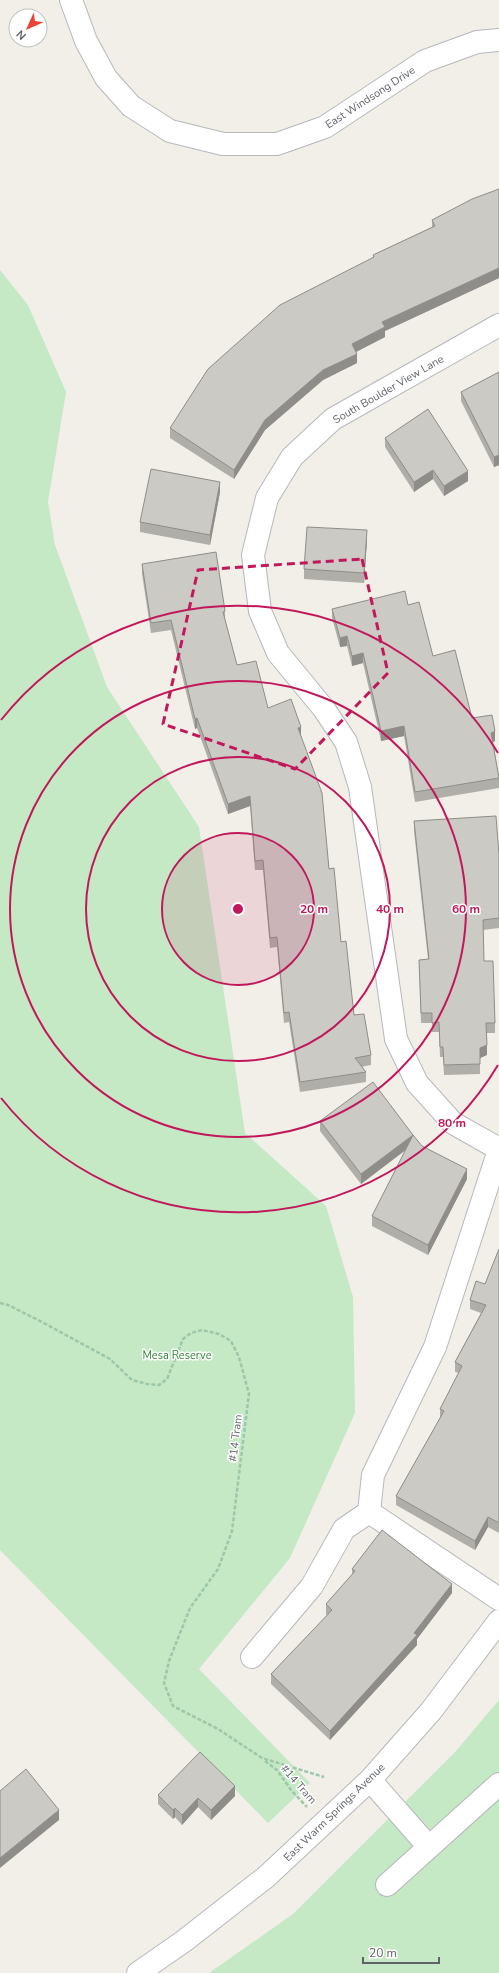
<svg xmlns="http://www.w3.org/2000/svg" width="499" height="1973" viewBox="0 0 499 1973" font-family="'Nunito Sans',sans-serif">
<style>
.green{fill:#c5e8c5}
.lines{fill:none;stroke-linecap:round;stroke-linejoin:round}
.minor-casing{stroke:#b5b8bc;stroke-width:24}
.path{stroke:#9cc7a9;stroke-width:2.5;stroke-dasharray:4 2;stroke-linecap:butt}
.minor{stroke:#fff;stroke-width:22}
.wall{fill:#afaea9}
.shaded-wall{fill:#8f8d8a}
.building{fill:#cccac5;stroke:#8f8d8a}
.marked{fill:none;stroke:#c2185b;stroke-width:3;stroke-dasharray:8 5;stroke-linejoin:round}
.ring{fill:none;stroke:#c2185b;stroke-width:2}
.labels{text-anchor:middle;stroke-width:3;stroke-linejoin:round;paint-order:stroke}
.street-label{font-size:11px;fill:#5f6368;stroke:#fff}
.park-label{font-size:11px;fill:#348238;stroke:#fff}
.centre{fill:#c2185b;stroke:#fff;stroke-width:2}
.ring-label{font-size:12px;text-anchor:middle;font-weight:bold;fill:#c2185b;stroke:#fff;stroke-width:3;stroke-linejoin:round;paint-order:stroke}
</style>
<rect width="100%" height="100%" fill="#f1efe8"/>
<path class="green" d="M 0,270 L 28,305 L 66,392 L 48,502 L 55,545 L 107,687 L 199,827 L 245,1133 L 326,1206 L 353,1297 L 355,1413 L 290,1558 L 199,1669 L 310,1783 L 268,1823 L 0,1550 Z
M 499,1700 L 499,1973 L 209,1973 L 293,1914 L 456,1751 Z"/>
<g class="lines">
<g class="minor-casing">
<path id="minor" d="M 71,0 L 86,41 L 106,78 L 131,106 L 170,131 L 223,144 L 277,144 L 325,127 L 425,61 L 477,42 L 499,40
M 499,325 L 333,419 L 292,457 L 267,498 L 253,555 L 260,611 L 278,653 L 324,709 L 346,742 L 360,787 L 396,1039 L 417,1083 L 453,1123 L 499,1149
M 369,1512 L 499,1599
M 252,1657 L 312,1586 L 344,1529 L 369,1512 L 373,1475 L 435,1347 L 499,1150
M 370,1780 L 429,1847
M 387,1885 L 499,1784
M 138,1973 L 184,1941 L 266,1877 L 370,1780 L 431,1711 L 499,1621"/>
</g>
<path class="path" d="M 0,1303 L 8,1305 L 42,1322 L 110,1359 L 132,1380 L 147,1384 L 159,1385 L 167,1379 L 183,1339 L 191,1333 L 202,1330 L 219,1334 L 231,1341 L 239,1357 L 249,1394 L 232,1531 L 218,1569 L 190,1608 L 169,1661 L 164,1683 L 173,1706 L 218,1729 L 262,1758 L 324,1777
M 265,1761 L 277,1770 L 291,1790 L 307,1807"/>
<use href="#minor" class="minor"/>
</g>
<path class="wall" d="M 499,189 L 499,278 L 385,331 L 385,337 L 356,352 L 357,363 L 323,380 L 265,430 L 234,479 L 170,438 L 170,428 L 373,258 L 373,255 L 432,227 L 432,220 Z
M 499,372 L 499,465 L 494,467 L 461,401 L 461,392 Z
M 385,438 L 468,481 L 444,496 L 433,479 L 414,492 L 385,447 Z
M 220,492 L 210,545 L 140,532 L 140,522 Z
M 367,540 L 364,583 L 304,579 L 304,569 Z
M 142,564 L 225,611 L 225,621 L 237,665 L 268,708 L 301,736 L 329,869 L 341,942 L 354,1015 L 371,1055 L 371,1065 L 361,1067 L 366,1072 L 366,1082 L 300,1092 L 289,1022 L 284,1023 L 277,947 L 270,948 L 263,870 L 255,870 L 250,806 L 228,814 L 197,728 L 195,729 L 171,630 L 151,633 L 142,574 Z
M 408,605 L 433,656 L 472,718 L 495,741 L 493,742 L 499,778 L 499,788 L 415,802 L 404,736 L 381,741 L 363,663 L 352,666 L 347,646 L 340,647 L 332,618 L 332,609 Z
M 414,821 L 499,855 L 499,928 L 483,930 L 484,961 L 495,1023 L 495,1033 L 486,1033 L 487,1055 L 480,1058 L 480,1074 L 444,1075 L 443,1057 L 440,1057 L 439,1032 L 432,1032 L 432,1023 L 421,1023 L 419,960 L 428,959 L 414,831 Z
M 320,1121 L 422,1146 L 467,1179 L 428,1255 L 372,1226 L 372,1216 L 406,1150 L 361,1184 L 320,1131 Z
M 499,1249 L 499,1533 L 488,1527 L 475,1550 L 396,1505 L 396,1496 L 440,1418 L 440,1409 L 459,1373 L 455,1372 L 455,1362 L 481,1313 L 470,1309 L 470,1300 L 485,1284 Z
M 352,1569 L 452,1593 L 417,1639 L 417,1645 L 330,1740 L 271,1684 L 271,1674 L 327,1616 L 326,1614 L 326,1604 L 352,1575 Z
M 158,1795 L 235,1796 L 211,1820 L 198,1807 L 182,1825 L 175,1817 L 173,1819 L 158,1804 Z"/>
<path class="shaded-wall" d="M 499,268 L 499,278 L 385,331 L 385,337 L 352,354 L 352,344 L 382,322 Z
M 357,354 L 357,363 L 323,380 L 265,430 L 234,479 L 234,470 L 265,420 L 323,370 Z
M 499,455 L 499,465 L 494,467 L 494,457 Z
M 433,470 L 433,479 L 414,492 L 414,482 Z
M 468,471 L 468,481 L 444,496 L 444,486 Z
M 220,482 L 220,492 L 210,545 L 210,535 Z
M 367,530 L 367,540 L 364,583 L 364,573 Z
M 347,636 L 347,646 L 340,647 L 340,638 Z
M 363,653 L 363,663 L 352,666 L 352,656 Z
M 197,718 L 197,728 L 195,729 L 195,719 Z
M 404,726 L 404,736 L 381,741 L 381,731 Z
M 301,727 L 301,737 L 298,728 Z
M 495,731 L 495,741 L 491,743 L 491,733 Z
M 250,796 L 250,806 L 228,814 L 228,804 Z
M 487,1045 L 487,1055 L 480,1058 L 480,1048 Z
M 413,1135 L 413,1144 L 361,1184 L 361,1174 Z
M 467,1169 L 467,1179 L 428,1255 L 428,1245 Z
M 488,1517 L 488,1527 L 475,1550 L 475,1541 Z
M 452,1584 L 452,1593 L 417,1639 L 417,1645 L 330,1740 L 330,1731 L 414,1633 Z
M 235,1786 L 235,1796 L 211,1820 L 211,1810 Z
M 198,1798 L 198,1807 L 182,1825 L 182,1815 Z
M 175,1808 L 175,1817 L 173,1819 L 173,1810 Z
M 59,1810 L 59,1820 L 0,1868 L 0,1858 Z"/>
<path class="building" d="M 499,189 L 499,268 L 382,322 L 385,327 L 352,344 L 357,354 L 323,370 L 265,420 L 234,470 L 170,428 L 208,369 L 280,305 L 374,257 L 373,255 L 435,226 L 432,220 L 472,199 Z
M 499,372 L 499,455 L 494,457 L 461,392 Z
M 428,409 L 468,471 L 444,486 L 433,470 L 414,482 L 385,438 Z
M 151,469 L 220,482 L 210,535 L 140,522 Z
M 307,527 L 367,530 L 364,573 L 304,569 Z
M 216,552 L 225,611 L 223,612 L 237,665 L 256,661 L 268,708 L 291,699 L 301,727 L 298,728 L 322,793 L 329,869 L 334,868 L 341,942 L 346,941 L 354,1015 L 364,1014 L 371,1055 L 355,1058 L 366,1072 L 300,1082 L 289,1012 L 284,1013 L 277,937 L 270,938 L 263,860 L 255,861 L 250,796 L 228,804 L 197,718 L 195,719 L 171,620 L 151,623 L 142,564 Z
M 405,591 L 408,605 L 419,602 L 433,656 L 455,650 L 472,718 L 492,715 L 495,731 L 491,733 L 499,778 L 415,792 L 404,726 L 381,731 L 363,653 L 352,656 L 347,636 L 340,638 L 332,609 Z
M 496,816 L 499,855 L 499,918 L 483,920 L 484,961 L 493,961 L 495,1023 L 486,1023 L 487,1045 L 480,1048 L 480,1064 L 444,1065 L 443,1047 L 440,1047 L 439,1022 L 432,1023 L 432,1013 L 421,1013 L 419,960 L 429,959 L 414,821 Z
M 373,1082 L 413,1135 L 361,1174 L 320,1121 Z
M 413,1135 L 422,1146 L 467,1169 L 428,1245 L 372,1216 Z
M 499,1249 L 499,1523 L 488,1517 L 475,1541 L 396,1496 L 444,1411 L 440,1409 L 462,1366 L 455,1362 L 486,1305 L 470,1300 L 476,1281 L 485,1284 Z
M 382,1530 L 452,1584 L 414,1633 L 417,1635 L 330,1731 L 271,1674 L 332,1610 L 326,1604 L 355,1571 L 352,1569 Z
M 200,1752 L 235,1786 L 211,1810 L 198,1798 L 182,1815 L 175,1808 L 173,1810 L 158,1795 Z
M 26,1769 L 59,1810 L 0,1858 L 0,1791 Z"/>
<path class="marked" d="M 362,559 L 388,673 L 295,769 L 163,724 L 198,570 Z"/>
<circle cx="238" cy="909" r="76" fill="#c2185b" fill-opacity=".12"/>
<g class="ring">
<circle cx="238" cy="909" r="76"/>
<circle cx="238" cy="909" r="152"/>
<circle cx="238" cy="909" r="228"/>
<path d="M498 1065A303 303 0 0 1 1 1098M1 720A303 303 0 0 1 498 753"/>
</g>
<g class="labels">
<g class="street-label">
<text transform="translate(370 97) rotate(-33)" y="4">East Windsong Drive</text>
<text transform="translate(388 389) rotate(-30)" y="4">South Boulder View Lane</text>
<text transform="translate(235 1438) rotate(-83)" y="4">#14 Tram</text>
<text transform="translate(299 1784) rotate(49)" y="4">#14 Tram</text>
<text transform="translate(334 1812) rotate(-44)" y="4">East Warm Springs Avenue</text>
</g>
<g class="park-label">
<text x="177" y="1359">Mesa Reserve</text>
</g>
</g>
<circle cx="238" cy="909" r="6" class="centre"/>
<g class="ring-label">
<text x="314" y="913">20 m</text>
<text x="390" y="913">40 m</text>
<text x="466" y="913">60 m</text>
<text x="452" y="1127">80 m</text>
</g>
<g transform="translate(28 28) rotate(225)"><circle r="19" fill="#ffffff" stroke="#bfc1c3"/>
<path d="M0-3L7 15L0 10L-7 15Z" fill="#ea4335"/>
<text y="-6" font-size="11" font-weight="bold" text-anchor="middle" fill="#5f6368">N</text>
</g>
<path d="M363 1957v6h76v-6" fill="none" stroke="#5f6368" stroke-width="2"/>
<text x="369" y="1957" font-size="12" fill="#5f6368" stroke="#ffffff" stroke-width="3" paint-order="stroke">20 m</text>
</svg>
